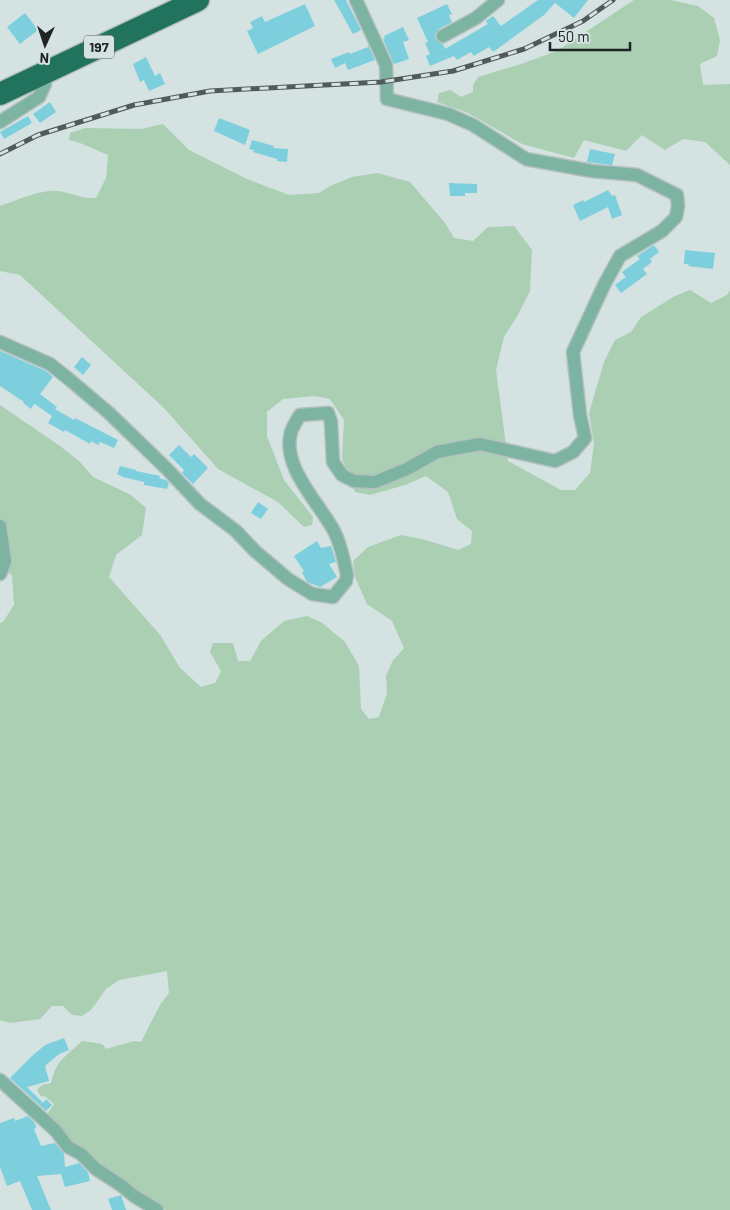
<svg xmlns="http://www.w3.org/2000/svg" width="730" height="1210" viewBox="0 0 730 1210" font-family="Barlow,sans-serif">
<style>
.green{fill:#aacfb3}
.building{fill:#7dcfdd}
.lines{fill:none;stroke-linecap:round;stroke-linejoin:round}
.street-casing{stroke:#b3c0bf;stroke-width:15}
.highway-casing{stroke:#b3c0bf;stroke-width:25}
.street{stroke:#7cb3a1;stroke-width:12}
.highway{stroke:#21735e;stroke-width:22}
.rail-casing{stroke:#515959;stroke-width:5}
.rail{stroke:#d4e2e1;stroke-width:3;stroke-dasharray:9;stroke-linecap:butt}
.labels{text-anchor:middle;stroke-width:5;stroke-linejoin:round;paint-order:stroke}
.shield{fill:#d4e2e1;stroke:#555c5c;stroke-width:1}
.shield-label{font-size:14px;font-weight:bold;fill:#1e2323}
</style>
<rect width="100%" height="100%" fill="#d4e2e1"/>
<path class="green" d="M 634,0 L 670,0 L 698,6 L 714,18 L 720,40 L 717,56 L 700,64 L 703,85 L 730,84 L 730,165 L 705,142 L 683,139 L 665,150 L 642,135 L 626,151 L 584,140 L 574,158 L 522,144 L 468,113 L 437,102 L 439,93 L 450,90 L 461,97 L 473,92 L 473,85 L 478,77 L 521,64 L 557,51 Z
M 163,124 L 189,150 L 247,179 L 289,195 L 319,193 L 330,186 L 352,177 L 378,173 L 410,182 L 445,223 L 454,238 L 473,241 L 488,227 L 514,226 L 532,250 L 530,291 L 518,315 L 504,337 L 496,370 L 508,461 L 561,490 L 575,490 L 590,473 L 594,444 L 589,413 L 604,362 L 615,340 L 631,332 L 641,317 L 675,296 L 690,290 L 711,303 L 727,295 L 730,290 L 730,1210 L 166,1210 L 106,1173 L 46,1116 L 54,1104 L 46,1097 L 41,1096 L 37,1090 L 42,1085 L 51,1083 C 57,1058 66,1057 82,1041 L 102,1044 L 106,1049 L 134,1041 L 141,1042 L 160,1005 L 169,993 L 167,971 L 119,980 L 106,989 L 91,1010 L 82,1016 L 72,1015 L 63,1006 L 52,1006 L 40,1019 L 10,1023 L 0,1020 L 0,623 L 3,622 L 14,605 L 12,575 L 0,567 L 0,405 L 60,446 L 79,461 L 93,477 L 131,495 L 146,508 L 142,535 L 116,555 L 109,577 L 161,636 L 180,668 L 201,687 L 215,683 L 221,671 L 210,652 L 213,643 L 233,643 L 238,661 L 250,661 L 261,641 L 284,621 L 307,616 L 321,622 L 345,642 L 359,666 L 361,709 L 369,719 L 379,717 L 387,693 L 386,676 L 392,662 L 404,648 L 392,621 L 367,604 L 355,577 L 353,561 L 368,547 L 401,535 L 426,540 L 458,550 L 471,544 L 472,531 L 457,519 L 448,492 L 426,476 L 405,485 L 370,495 L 355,492 L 342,459 L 344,420 L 330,399 L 314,396 L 283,399 L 267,412 L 267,436 L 284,480 L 313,517 L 312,525 L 304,527 L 278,502 L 218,469 L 164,408 L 20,275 L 0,271 L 0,206 C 15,201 42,189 58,191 C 72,193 81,199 96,198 L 106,178 L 108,155 L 80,143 L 69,140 L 70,133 L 85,128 L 141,129 Z"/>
<path class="building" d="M 334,0 L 346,0 L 361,30 L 353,34 Z
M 538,0 L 588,0 L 574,18 L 555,3 L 544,15 L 493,52 L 489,47 L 474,56 L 471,52 L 457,60 L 454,56 L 430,66 L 426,56 L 430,54 L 425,43 L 428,42 L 417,18 L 447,4 L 452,14 L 449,15 L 452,22 L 439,29 L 435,35 L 436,40 L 443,44 L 445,49 L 488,24 L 486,21 L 493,16 L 501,26 Z
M 305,4 L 315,26 L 258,54 L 247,31 L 253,28 L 250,22 L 262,16 L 265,22 Z
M 25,13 L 38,30 L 20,44 L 7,27 Z
M 403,27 L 409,40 L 403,42 L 409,59 L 394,64 L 383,39 L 385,39 L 384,36 Z
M 368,45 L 375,60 L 348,70 L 345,63 L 335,68 L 331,59 L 349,52 L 350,54 L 368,47 Z
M 146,57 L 155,76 L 160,73 L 165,84 L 149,91 L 144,80 L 140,82 L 133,64 Z
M 50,102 L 56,112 L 40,123 L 33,114 Z
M 28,116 L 32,123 L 4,139 L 0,132 Z
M 219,118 L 250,130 L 245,145 L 214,131 Z
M 252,140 L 274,146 L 273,148 L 288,149 L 287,162 L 277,161 L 277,159 L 253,152 L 254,150 L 249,149 Z
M 590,149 L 615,154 L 612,165 L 587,162 Z
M 449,183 L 477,184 L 477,193 L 465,193 L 465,196 L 450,196 Z
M 608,190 L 612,196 L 615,195 L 622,215 L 612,219 L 608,207 L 580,221 L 573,205 L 583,200 L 584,202 Z
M 654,245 L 659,252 L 650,259 L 652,262 L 643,269 L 647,274 L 621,293 L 615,285 L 626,277 L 622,272 L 640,259 L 637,256 Z
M 685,250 L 715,253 L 713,269 L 688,266 L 689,264 L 684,264 Z
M 0,351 L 46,371 L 53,377 L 40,394 L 57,407 L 55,409 L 74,420 L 75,418 L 118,440 L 114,448 L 100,442 L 98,445 L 91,441 L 90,444 L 65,430 L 64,432 L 48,423 L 52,416 L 36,405 L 34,404 L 31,409 L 23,403 L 24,402 L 0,386 Z
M 82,357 L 91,365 L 83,375 L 74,367 Z
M 179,445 L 191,457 L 194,454 L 208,468 L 193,484 L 182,473 L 184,470 L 169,455 Z
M 120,466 L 136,470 L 136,471 L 160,476 L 159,478 L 166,480 L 169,483 L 167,489 L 144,485 L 144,482 L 123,477 L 117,474 Z
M 258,502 L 268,509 L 261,519 L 251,513 Z
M 317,541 L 321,548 L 331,546 L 336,562 L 329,564 L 337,577 L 320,587 L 307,582 L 302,572 L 304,571 L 294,556 Z
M 64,1038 L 69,1050 L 59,1054 L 45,1066 L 49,1081 L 27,1087 L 43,1103 L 46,1099 L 52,1105 L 46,1111 L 10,1078 L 32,1056 L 45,1045 Z
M 28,1116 L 35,1123 L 36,1128 L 34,1129 L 41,1146 L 55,1143 L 64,1154 L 65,1167 L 79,1163 L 88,1172 L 90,1181 L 65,1187 L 61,1174 L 37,1176 L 51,1210 L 32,1210 L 20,1181 L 7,1186 L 0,1167 L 0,1123 L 14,1118 L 15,1121 Z
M 121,1195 L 126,1210 L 112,1210 L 108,1199 Z"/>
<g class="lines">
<g class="street-casing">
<path id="street" d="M 443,36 L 476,18 L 498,0
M 0,122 L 39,97 L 45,84 L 43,74
M 0,342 L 50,364 L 70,380 L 109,413 L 167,469 L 200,504 L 236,531 L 255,551 L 288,579 L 312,594 L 333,597 L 346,581 L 347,575 C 344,561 341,544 334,531 C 320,504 281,467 291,432 C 293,426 297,420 300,415 L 328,413 L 331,422 L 333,462 L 342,475 L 354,481 L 375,482 L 407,469 L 437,452 L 480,444 L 555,461 L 573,452 L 585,438 L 580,415 L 573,352 L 604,285 L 620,256 L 662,231 L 676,217 L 678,206 L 677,195 L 637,175 L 592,171 L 526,159 L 473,125 L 448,114 L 387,99 L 386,65 L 356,0
M 0,526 L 5,561 L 0,574
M 0,1080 L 56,1131 L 68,1147 L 81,1154 L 96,1169 L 122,1186 L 134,1196 L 157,1210"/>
</g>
<g class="highway-casing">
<path id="highway" d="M 0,94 L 198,0"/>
</g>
<use href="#street" class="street"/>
<use href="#highway" class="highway"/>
<g class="rail-casing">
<path id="rail" d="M 0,154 L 38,135 L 134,105 L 210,91 L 381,82 L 453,71 L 524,49 L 583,21 L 613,0"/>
</g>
<use href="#rail" class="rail"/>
</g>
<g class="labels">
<rect class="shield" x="84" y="35.5" width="30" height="23" rx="4"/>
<g class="shield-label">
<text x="99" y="52">197</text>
</g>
</g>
<g transform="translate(45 45) rotate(183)" stroke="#d4e2e1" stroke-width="4" paint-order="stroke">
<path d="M0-4L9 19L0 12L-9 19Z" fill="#1e2323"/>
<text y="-8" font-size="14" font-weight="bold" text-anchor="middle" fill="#1e2323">N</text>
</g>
<path d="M550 42v8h80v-8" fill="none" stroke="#1e2323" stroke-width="2.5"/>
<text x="558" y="42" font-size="15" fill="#1e2323" stroke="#d4e2e1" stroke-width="4" paint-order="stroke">50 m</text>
</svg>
